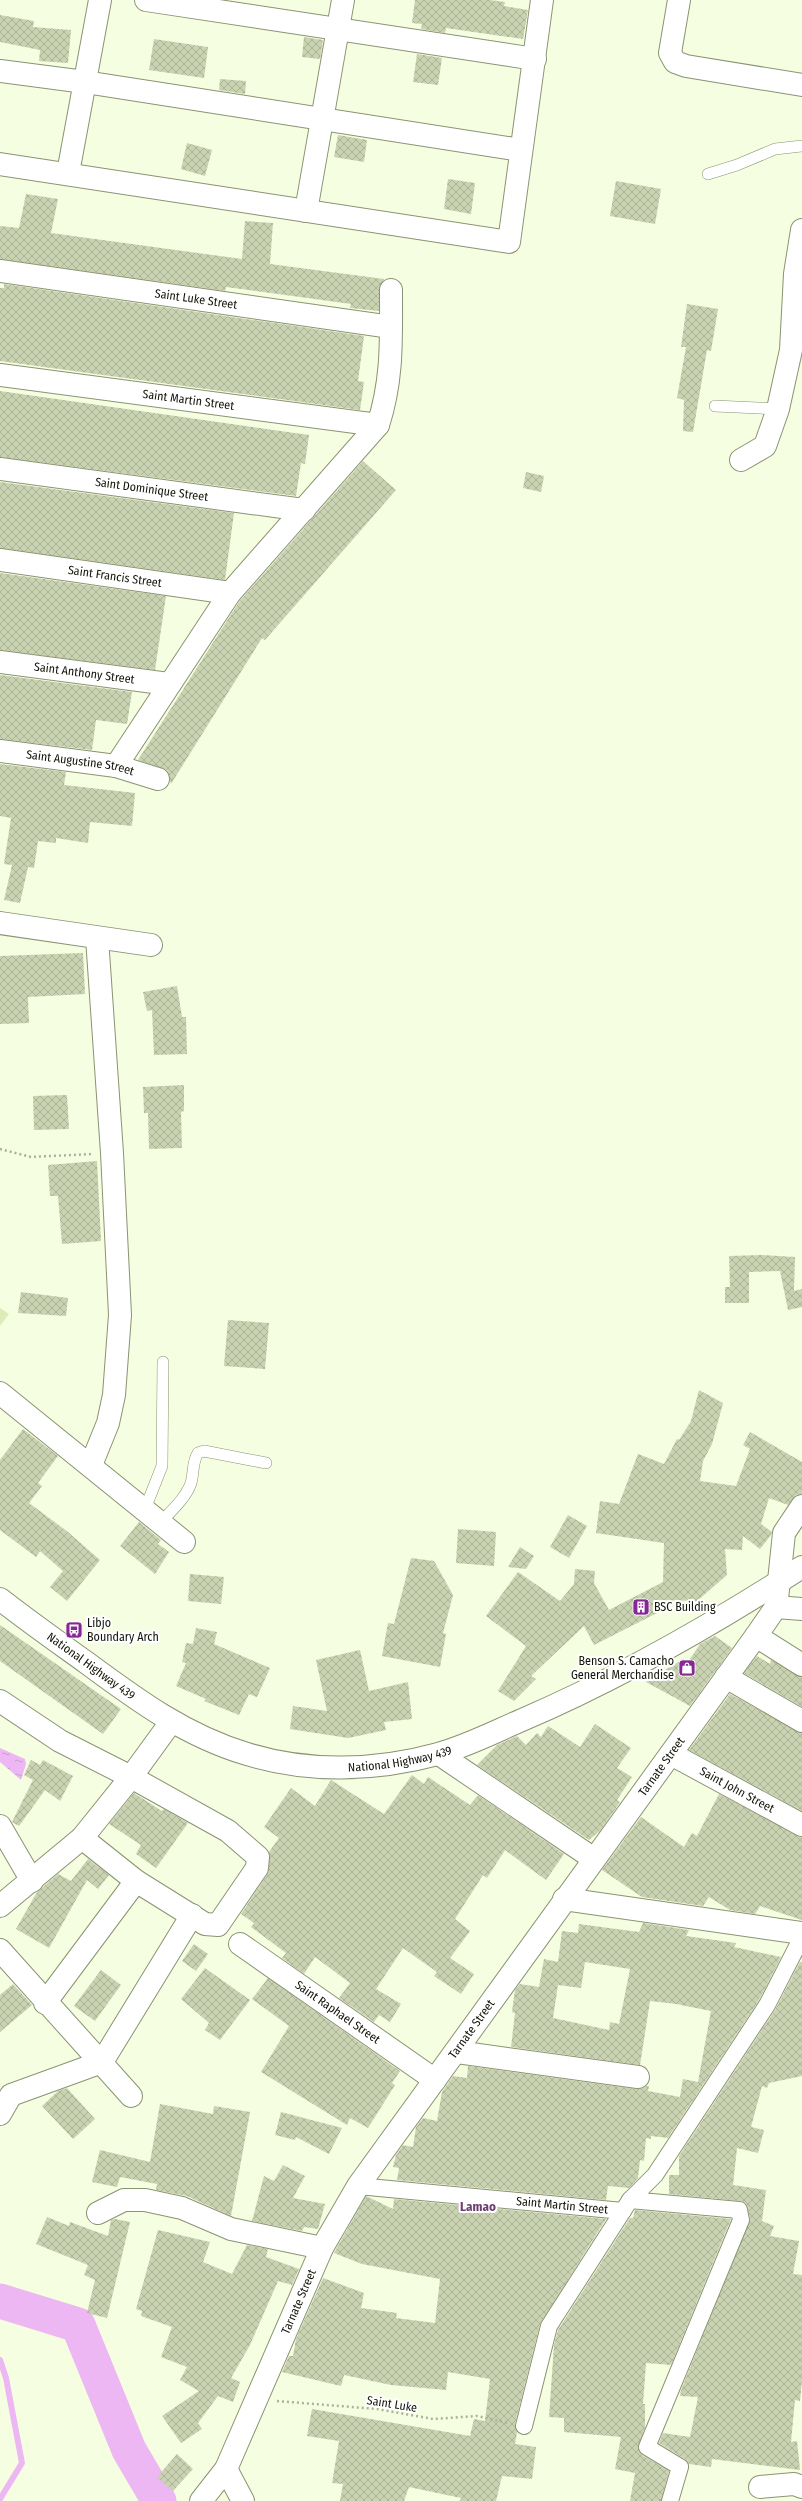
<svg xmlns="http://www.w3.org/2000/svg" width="802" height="2501" viewBox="0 0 802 2501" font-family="'Fira Sans Condensed',sans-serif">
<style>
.garden{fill:#ddecb6}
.water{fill:url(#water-ripples)}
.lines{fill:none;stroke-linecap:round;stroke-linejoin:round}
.stream{stroke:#ecb7f2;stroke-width:6}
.river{stroke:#ecb7f2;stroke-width:35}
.building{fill:url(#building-cross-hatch);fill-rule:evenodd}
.service-casing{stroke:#8a9372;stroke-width:12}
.pedestrian-casing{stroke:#8a9372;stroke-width:18}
.minor-casing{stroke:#8a9372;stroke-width:24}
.tertiary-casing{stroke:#8a9372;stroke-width:24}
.primary-casing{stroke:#8a9372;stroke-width:24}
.path{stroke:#abb19b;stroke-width:2.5;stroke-dasharray:2 3;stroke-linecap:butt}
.service{stroke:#fff;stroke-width:11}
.pedestrian{stroke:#fff;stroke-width:16}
.minor{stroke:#fff;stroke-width:22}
.tertiary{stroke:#fff;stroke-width:22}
.primary{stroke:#fff;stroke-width:22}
.labels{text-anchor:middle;stroke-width:4;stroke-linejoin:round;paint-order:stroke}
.street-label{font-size:12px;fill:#121509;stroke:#fff}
.poi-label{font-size:12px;fill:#121509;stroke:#fff;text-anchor:start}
.neighbourhood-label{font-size:13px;font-weight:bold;fill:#6c3d72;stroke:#fff}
</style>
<defs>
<pattern id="water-ripples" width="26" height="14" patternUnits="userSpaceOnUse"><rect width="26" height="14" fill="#ecb7f2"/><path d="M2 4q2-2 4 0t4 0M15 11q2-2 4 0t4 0" fill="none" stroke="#c99cce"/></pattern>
<pattern id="building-cross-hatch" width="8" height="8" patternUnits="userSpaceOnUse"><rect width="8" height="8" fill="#c9d3b1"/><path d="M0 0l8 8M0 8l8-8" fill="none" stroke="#acb497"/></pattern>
</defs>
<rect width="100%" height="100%" fill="#f6fee2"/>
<path class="garden" d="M 0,1308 L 9,1314 L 0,1326 Z"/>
<path class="water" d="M 0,1748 L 25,1759 L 26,1764 L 21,1780 L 0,1762 Z"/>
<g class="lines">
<path class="stream" d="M 0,2360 L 6,2378 L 22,2463 L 0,2499"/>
<path class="river" d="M 0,2301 L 78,2325 L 129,2450 L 159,2501"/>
</g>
<path class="building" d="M 415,0 L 490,0 L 505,2 L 504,6 L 528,10 L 523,39 L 446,28 L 445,33 L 421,29 L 422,24 L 412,23 Z
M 0,15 L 34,21 L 33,27 L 71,30 L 68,63 L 39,61 L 40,50 L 0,42 Z
M 304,37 L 323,40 L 320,59 L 302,57 Z
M 154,39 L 208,47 L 204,78 L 149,70 Z
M 417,54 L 442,58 L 438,85 L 413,82 Z
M 220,79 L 246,81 L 245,94 L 219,90 Z
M 338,135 L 367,140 L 364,162 L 334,157 Z
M 187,143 L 212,150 L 205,176 L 181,169 Z
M 448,179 L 475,183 L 471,214 L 444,209 Z
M 616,181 L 661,189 L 655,224 L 610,216 Z
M 26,194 L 58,199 L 51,233 L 242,259 L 245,221 L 273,223 L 270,264 L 384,279 L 379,290 L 379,311 L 350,308 L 351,304 L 226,287 L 225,291 L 0,259 L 0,226 L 19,228 Z
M 4,284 L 364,336 L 358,381 L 364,382 L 360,410 L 0,361 L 0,288 L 4,288 Z
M 687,304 L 718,309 L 711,351 L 707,350 L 693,432 L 683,431 L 684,400 L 677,398 L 686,347 L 681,347 Z
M 0,391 L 309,435 L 305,464 L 301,463 L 296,496 L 0,457 Z
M 363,461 L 396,490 L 265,640 L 262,638 L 171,784 L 167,770 L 138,760 L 239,602 Z
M 526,472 L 544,476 L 541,492 L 523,488 Z
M 0,482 L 234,513 L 225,580 L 0,548 Z
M 0,573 L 166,596 L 155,670 L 0,650 Z
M 0,675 L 132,692 L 127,724 L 96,720 L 92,750 L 0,739 Z
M 0,764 L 66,772 L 64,785 L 135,793 L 132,826 L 90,822 L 88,843 L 56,838 L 56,843 L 38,841 L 34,868 L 28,867 L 20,903 L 4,900 L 12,865 L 4,864 L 11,818 L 0,816 Z
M 83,953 L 85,994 L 28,997 L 29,1023 L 0,1024 L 0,956 Z
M 177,986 L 182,1017 L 186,1017 L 187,1054 L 154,1055 L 152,1010 L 147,1011 L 143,992 Z
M 184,1085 L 184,1111 L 181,1112 L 182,1148 L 149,1149 L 148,1113 L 144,1113 L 143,1087 Z
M 67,1095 L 69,1129 L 34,1130 L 33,1096 Z
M 97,1161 L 101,1241 L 62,1244 L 58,1196 L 50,1196 L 48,1165 Z
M 762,1255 L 795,1257 L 794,1291 L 802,1289 L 802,1307 L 788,1310 L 780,1271 L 749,1272 L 749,1303 L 725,1303 L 725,1287 L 730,1287 L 729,1256 Z
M 21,1292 L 68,1298 L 66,1316 L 18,1313 Z
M 228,1320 L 269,1323 L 265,1369 L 224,1366 Z
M 699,1390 L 723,1403 L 712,1444 L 703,1461 L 700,1481 L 736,1486 L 750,1449 L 743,1445 L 750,1432 L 802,1462 L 802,1494 L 796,1495 L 788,1505 L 769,1498 L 761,1524 L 772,1532 L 771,1535 L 760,1549 L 743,1536 L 742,1550 L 725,1549 L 727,1575 L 697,1601 L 655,1600 L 661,1611 L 594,1645 L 584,1626 L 531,1676 L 536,1679 L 514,1701 L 498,1691 L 526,1646 L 486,1616 L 518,1572 L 560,1601 L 574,1584 L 575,1569 L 595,1571 L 594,1583 L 609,1610 L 663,1582 L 664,1543 L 596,1533 L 600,1501 L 619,1504 L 638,1454 L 664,1464 L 677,1439 L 679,1440 L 691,1421 Z
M 23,1429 L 58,1456 L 38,1483 L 42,1486 L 29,1503 L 68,1532 L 100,1560 L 67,1601 L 50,1587 L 63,1571 L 40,1551 L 36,1557 L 0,1530 L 0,1460 Z
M 568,1515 L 587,1526 L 569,1558 L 550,1547 Z
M 139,1522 L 161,1540 L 158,1544 L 169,1552 L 155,1574 L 120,1546 Z
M 458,1529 L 496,1532 L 494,1566 L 456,1563 Z
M 520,1547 L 534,1556 L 526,1569 L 508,1567 Z
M 411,1558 L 434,1561 L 453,1595 L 443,1633 L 446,1634 L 440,1667 L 382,1656 L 388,1623 L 394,1624 Z
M 190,1574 L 224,1577 L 221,1604 L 188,1601 Z
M 0,1625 L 121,1709 L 103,1734 L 0,1661 Z
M 196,1628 L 217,1632 L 214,1644 L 270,1668 L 257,1697 L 249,1694 L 239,1715 L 204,1701 L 206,1699 L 176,1686 L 186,1663 L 182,1662 L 186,1643 L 193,1644 Z
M 715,1636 L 732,1648 L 690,1706 L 646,1682 L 683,1659 L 688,1662 L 700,1644 Z
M 360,1650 L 369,1691 L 408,1682 L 412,1719 L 384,1722 L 386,1730 L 348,1738 L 290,1729 L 293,1706 L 327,1711 L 316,1660 Z
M 757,1656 L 770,1664 L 771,1660 L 802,1677 L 802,1707 L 744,1673 Z
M 730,1694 L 802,1733 L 802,1811 L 689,1750 Z
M 595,1724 L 631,1748 L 617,1768 L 632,1777 L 617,1800 L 620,1802 L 600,1831 L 589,1840 L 477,1765 L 497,1745 L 517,1736 L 526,1745 L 537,1733 L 541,1737 L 548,1726 L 580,1747 Z
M 31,1760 L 40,1765 L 43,1760 L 73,1776 L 60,1801 L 45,1790 L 19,1826 L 12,1822 L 33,1780 L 24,1775 Z
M 412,1775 L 424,1784 L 428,1777 L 470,1805 L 478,1795 L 564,1854 L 546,1880 L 505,1850 L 487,1878 L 483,1875 L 455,1919 L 470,1931 L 450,1958 L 474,1974 L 461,1994 L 434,1976 L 437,1972 L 403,1948 L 376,1989 L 401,2004 L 390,2022 L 379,2015 L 374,2022 L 339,1998 L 350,1983 L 315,1957 L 304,1974 L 282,1958 L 286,1953 L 251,1927 L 254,1923 L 241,1914 L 267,1875 L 269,1852 L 279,1838 L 264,1827 L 291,1788 L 315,1806 L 331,1780 L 384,1814 Z
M 134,1793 L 162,1811 L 164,1809 L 188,1823 L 156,1868 L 136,1854 L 141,1845 L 109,1824 Z
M 719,1794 L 802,1837 L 802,1920 L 760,1906 L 755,1914 L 730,1910 L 709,1897 L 703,1906 L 642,1897 L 602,1870 L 641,1817 L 684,1847 L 692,1833 L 697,1836 Z
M 88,1859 L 109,1875 L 98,1889 L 87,1880 L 49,1948 L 16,1929 L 37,1892 L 58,1874 L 71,1881 Z
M 643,1923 L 689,1930 L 686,1936 L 736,1943 L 734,1947 L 781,1957 L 759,2000 L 668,2138 L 651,2136 L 651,2139 L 646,2138 L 644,2161 L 640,2160 L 638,2178 L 629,2188 L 608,2186 L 606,2200 L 397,2180 L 399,2168 L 393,2167 L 396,2155 L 403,2145 L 413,2147 L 416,2127 L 423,2118 L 437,2121 L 442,2092 L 453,2076 L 467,2078 L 468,2066 L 636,2089 L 647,2086 L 649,2086 L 648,2091 L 680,2097 L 683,2079 L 698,2082 L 711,2011 L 676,2004 L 650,2001 L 640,2065 L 511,2047 L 515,2013 L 512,2012 L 515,1990 L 520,1984 L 539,1987 L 544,1959 L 558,1962 L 562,1931 L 578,1933 L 579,1924 L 639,1932 ZM 585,1962 L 630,1969 L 619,2024 L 610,2022 L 609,2030 L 553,2018 L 558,1985 L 581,1988 Z
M 194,1944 L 208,1954 L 196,1971 L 182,1961 Z
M 800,1962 L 802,1962 L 802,2076 L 769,2083 L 767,2088 L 762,2086 L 751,2127 L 764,2130 L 758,2153 L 737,2148 L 733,2185 L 766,2190 L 762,2221 L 774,2226 L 770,2236 L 799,2241 L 793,2274 L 802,2275 L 802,2381 L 800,2401 L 795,2400 L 791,2442 L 797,2441 L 800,2470 L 712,2459 L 711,2467 L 689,2464 L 685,2459 L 659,2443 L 663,2433 L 690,2437 L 698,2397 L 680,2396 L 681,2390 L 750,2218 L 746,2203 L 740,2201 L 669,2194 L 669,2175 L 679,2175 L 679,2156 L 775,2010 Z
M 205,1968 L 250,2000 L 220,2040 L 205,2030 L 209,2023 L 181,1999 Z
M 101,1970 L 121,1985 L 95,2021 L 74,2006 Z
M 268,1978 L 400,2071 L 392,2083 L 395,2085 L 368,2128 L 350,2118 L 347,2125 L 261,2072 L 289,2026 L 252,1999 Z
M 13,1984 L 32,2005 L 0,2032 L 0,1995 Z
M 67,2088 L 95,2119 L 73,2139 L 42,2106 L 58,2091 Z
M 160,2104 L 213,2114 L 214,2106 L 250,2112 L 231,2216 L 187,2196 L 156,2190 L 157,2184 L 120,2177 L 117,2187 L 92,2182 L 100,2150 L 150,2162 Z
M 281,2112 L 342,2128 L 329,2154 L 296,2137 L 295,2140 L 275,2135 Z
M 283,2165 L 305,2176 L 293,2198 L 325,2204 L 318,2229 L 304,2227 L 302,2231 L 252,2221 L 264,2176 L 274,2181 Z
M 366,2196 L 393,2209 L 394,2199 L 606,2219 L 540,2324 L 515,2424 L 517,2432 L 515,2444 L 536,2447 L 532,2479 L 502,2476 L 496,2501 L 460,2501 L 461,2498 L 409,2487 L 404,2501 L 340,2501 L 343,2484 L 332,2483 L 339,2441 L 307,2436 L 312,2409 L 470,2436 L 474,2419 L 485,2421 L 490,2379 L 448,2372 L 446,2390 L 391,2385 L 344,2375 L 341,2386 L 282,2372 L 289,2356 L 293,2356 L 296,2339 L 323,2278 L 364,2293 L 361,2308 L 397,2313 L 396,2318 L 435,2323 L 440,2279 L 362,2264 L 334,2253 Z
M 635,2210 L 731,2219 L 671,2365 L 646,2363 L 643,2404 L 645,2404 L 645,2427 L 638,2448 L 642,2455 L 669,2471 L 661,2501 L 630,2501 L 635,2473 L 615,2469 L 621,2437 L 564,2432 L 564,2418 L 549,2417 L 554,2345 L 558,2330 L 630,2218 L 633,2218 Z
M 47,2217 L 69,2226 L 70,2222 L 108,2236 L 111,2220 L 115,2219 L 130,2222 L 107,2318 L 87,2313 L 95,2280 L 84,2275 L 88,2265 L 36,2244 Z
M 158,2230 L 210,2242 L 203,2262 L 232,2274 L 247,2245 L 268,2249 L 266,2257 L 299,2269 L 292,2285 L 278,2281 L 250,2345 L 231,2378 L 240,2382 L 233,2402 L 218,2396 L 198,2423 L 202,2429 L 181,2443 L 162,2416 L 199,2391 L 180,2380 L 187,2367 L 161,2357 L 172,2327 L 141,2316 L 142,2311 L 136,2309 Z
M 177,2454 L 193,2469 L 173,2491 L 157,2477 Z"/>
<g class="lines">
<g class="service-casing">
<path id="service" d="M 708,174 L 737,165 L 775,149 L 802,146
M 715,406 L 778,409
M 145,1509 L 162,1466 L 163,1362
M 161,1522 C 171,1511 186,1498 191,1483 C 194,1473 192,1462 198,1453 L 204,1451 L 266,1463"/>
</g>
<g class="pedestrian-casing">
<g id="pedestrian">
<path id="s1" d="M 358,2186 L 623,2211"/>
<path d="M 630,2200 L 739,2210 L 741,2220 L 647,2447 L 680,2467 L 670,2501"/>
<path d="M 524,2426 L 549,2326 L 630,2200 L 655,2175 L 767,2005 L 802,1937"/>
</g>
</g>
<g class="minor-casing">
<g id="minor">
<path d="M 146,0 L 535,59"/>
<path d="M 679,0 L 670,53 L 675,62 L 686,66 L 802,85"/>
<path d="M 0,71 L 85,82 L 521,150"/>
<path d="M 0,164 L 509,242 L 542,0"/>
<path d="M 68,173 L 100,0"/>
<path d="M 306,211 L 343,0"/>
<path id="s2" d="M 0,271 L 391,327"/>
<path id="s3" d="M 0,375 L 378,425"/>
<path d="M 741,460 L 765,446 L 778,409 L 791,350 L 795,274 L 802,230"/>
<path id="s4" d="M 0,469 L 304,510"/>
<path id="s5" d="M 0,560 L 230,593"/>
<path id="s6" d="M 0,662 L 169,684"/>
<path id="s7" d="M 0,751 L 116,766 L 158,779"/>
<path d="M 116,766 L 230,593 L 378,425 C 393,379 391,338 391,290"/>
<path d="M 0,923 L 151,945"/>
<path d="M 0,1393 L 184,1542"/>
<path d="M 91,1465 L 108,1423 L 114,1395 L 120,1315 L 112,1153 L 97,938"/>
<path d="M 779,1581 L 784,1533 L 802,1506"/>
<path d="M 776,1607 L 802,1609"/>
<path d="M 756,1636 L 802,1665"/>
<path d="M 726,1677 L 802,1721"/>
<path d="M 0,1701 L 60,1741 L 131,1777 L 228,1831 L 258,1857 L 257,1868 L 218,1925 L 205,1924 L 136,1881 L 82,1838"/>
<path d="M 439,1754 L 594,1859"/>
<path id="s8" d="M 671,1754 L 802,1825"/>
<path d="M 0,1826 L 32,1881"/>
<path d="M 564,1899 L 802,1933"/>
<path d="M 0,1906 L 82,1838 L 131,1777 L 171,1722"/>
<path id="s9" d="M 240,1944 L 435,2080"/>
<path d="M 0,1950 L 131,2096"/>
<path d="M 45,2003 L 136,1881"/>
<path d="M 457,2052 L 638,2077"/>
<path d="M 0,2114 L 11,2095 L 102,2062 L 192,1915"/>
<path d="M 98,2213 L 124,2200 L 145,2200 L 182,2208 L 231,2229 L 322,2248"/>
<path d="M 226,2469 L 243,2501"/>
<path d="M 760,2487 L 794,2484 L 802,2487"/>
</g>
</g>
<g class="tertiary-casing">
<g id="tertiary">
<path id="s10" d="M 201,2501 L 226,2469 L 322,2248 L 358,2186 L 756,1636 L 776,1607 L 779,1581"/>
</g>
</g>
<g class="primary-casing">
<g id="primary">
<path id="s11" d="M 0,1599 C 28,1621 58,1642 87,1663 C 137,1700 186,1736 247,1754 C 308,1773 376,1771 438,1754 C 467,1746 494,1732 522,1720 C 620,1678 712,1625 802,1567"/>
</g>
</g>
<path class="path" d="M 0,1149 L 31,1157 L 92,1154
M 277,2401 L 377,2409 L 433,2419 L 477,2416 L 508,2423"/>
<use href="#service" class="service"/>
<use href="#pedestrian" class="pedestrian"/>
<use href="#minor" class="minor"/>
<use href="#tertiary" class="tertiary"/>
<use href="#primary" class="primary"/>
</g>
<defs>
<g id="building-square" transform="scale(0.9)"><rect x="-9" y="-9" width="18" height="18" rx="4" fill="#862893" stroke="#fff"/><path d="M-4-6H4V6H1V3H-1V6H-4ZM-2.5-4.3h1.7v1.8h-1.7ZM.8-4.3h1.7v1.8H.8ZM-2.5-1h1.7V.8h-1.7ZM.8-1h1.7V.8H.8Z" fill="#fff"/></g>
<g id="bus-square" transform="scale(0.9)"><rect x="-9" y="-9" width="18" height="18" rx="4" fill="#862893" stroke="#fff"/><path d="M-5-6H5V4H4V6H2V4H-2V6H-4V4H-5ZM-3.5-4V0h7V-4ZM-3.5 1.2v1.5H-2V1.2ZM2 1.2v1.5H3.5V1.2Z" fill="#fff"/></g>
<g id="shop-square" transform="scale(0.9)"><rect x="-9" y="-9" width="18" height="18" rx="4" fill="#862893" stroke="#fff"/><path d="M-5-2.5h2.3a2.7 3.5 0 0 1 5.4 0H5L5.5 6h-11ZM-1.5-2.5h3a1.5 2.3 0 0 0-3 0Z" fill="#fff"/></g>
</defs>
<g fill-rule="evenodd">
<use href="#building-square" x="641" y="1607"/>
<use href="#bus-square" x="74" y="1630"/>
<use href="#shop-square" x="687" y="1668"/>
</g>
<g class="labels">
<g class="street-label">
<text dy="4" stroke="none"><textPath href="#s2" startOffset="198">Saint Luke Street</textPath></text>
<text dy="4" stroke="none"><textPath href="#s3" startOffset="190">Saint Martin Street</textPath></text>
<text dy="4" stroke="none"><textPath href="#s4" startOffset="153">Saint Dominique Street</textPath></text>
<text dy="4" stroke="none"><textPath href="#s5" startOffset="116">Saint Francis Street</textPath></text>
<text dy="4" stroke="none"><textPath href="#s6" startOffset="85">Saint Anthony Street</textPath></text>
<text dy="4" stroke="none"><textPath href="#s7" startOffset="81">Saint Augustine Street</textPath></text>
<text dy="4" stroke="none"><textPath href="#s11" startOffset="113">National Highway 439</textPath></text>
<text dy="4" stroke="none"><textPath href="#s11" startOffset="448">National Highway 439</textPath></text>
<text dy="4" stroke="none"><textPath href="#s10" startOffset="871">Tarnate Street</textPath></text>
<text dy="4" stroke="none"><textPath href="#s8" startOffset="75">Saint John Street</textPath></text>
<text dy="4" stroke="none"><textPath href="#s9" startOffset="119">Saint Raphael Street</textPath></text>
<text dy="4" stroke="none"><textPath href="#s10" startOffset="547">Tarnate Street</textPath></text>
<text dy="4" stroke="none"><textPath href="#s1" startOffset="205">Saint Martin Street</textPath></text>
<text dy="4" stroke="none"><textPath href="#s10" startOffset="223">Tarnate Street</textPath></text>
<text transform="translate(392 2404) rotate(9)" y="4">Saint Luke</text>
</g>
<g class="poi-label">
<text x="654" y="1611">BSC Building</text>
<text x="87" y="1627">Libjo<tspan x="87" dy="14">Boundary Arch</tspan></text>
<text x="674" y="1665" text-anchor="end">Benson S. Camacho<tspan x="674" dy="14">General Merchandise</tspan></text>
</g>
<g class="neighbourhood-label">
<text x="478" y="2211">Lamao</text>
</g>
</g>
</svg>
